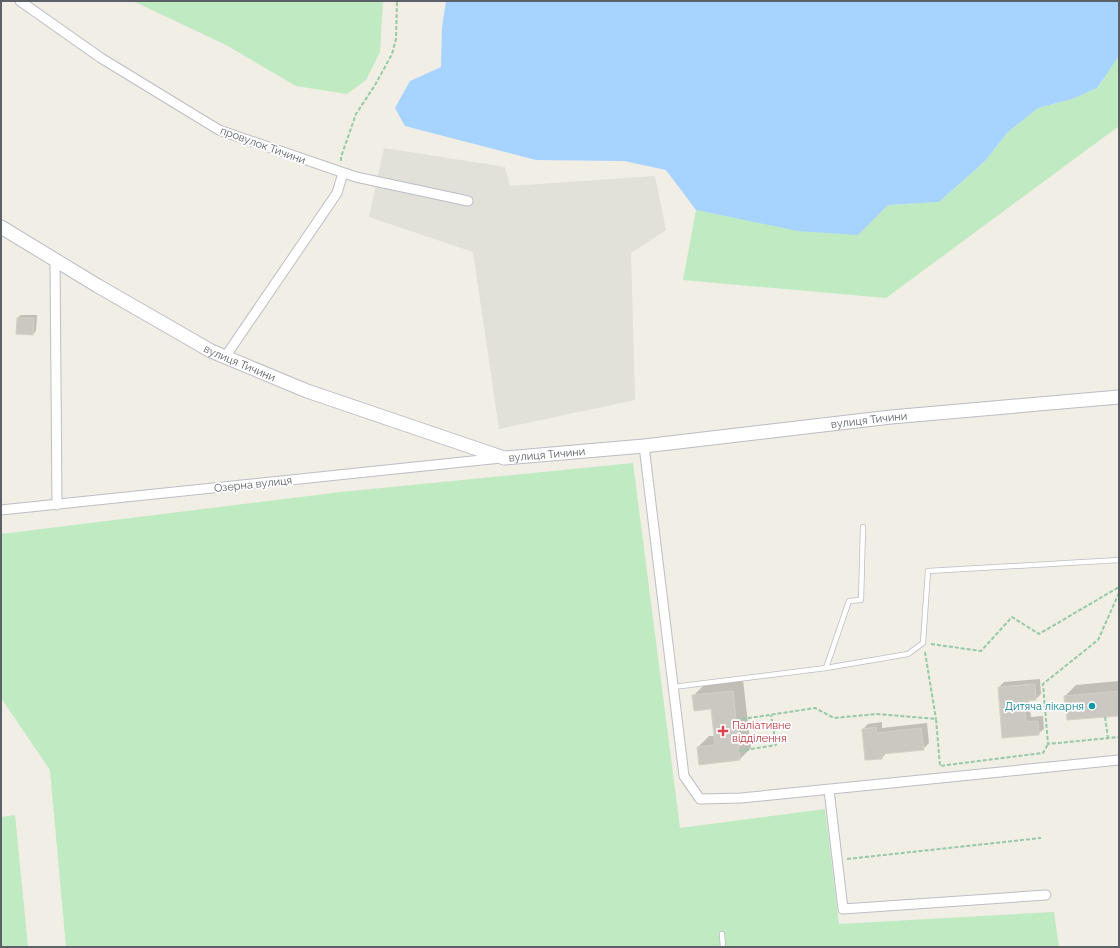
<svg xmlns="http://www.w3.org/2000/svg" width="1120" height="948" viewBox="0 0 1120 948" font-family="Raleway,sans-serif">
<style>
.industrial{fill:#e1e0d9}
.green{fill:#bfeac2}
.water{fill:#a6d3ff}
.shadow{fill:#0003}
.building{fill:#cbc8c2;stroke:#d6d1c2}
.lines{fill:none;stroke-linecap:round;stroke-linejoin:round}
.lane-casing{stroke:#bcbec5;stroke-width:6}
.street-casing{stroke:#bcbec5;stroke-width:11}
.secondary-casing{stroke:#babdc4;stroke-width:15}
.path{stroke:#96c9a8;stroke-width:2;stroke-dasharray:4 2;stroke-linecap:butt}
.lane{stroke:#fff;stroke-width:4.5}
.street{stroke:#fff;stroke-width:9}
.secondary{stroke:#fff;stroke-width:13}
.culture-dot{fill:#0f9aa8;stroke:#fff;stroke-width:1.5}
.health-dot{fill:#e0444e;stroke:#fff;stroke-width:1.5}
.labels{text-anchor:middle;stroke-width:3.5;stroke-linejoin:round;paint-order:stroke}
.street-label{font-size:11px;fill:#5c6067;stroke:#fff}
.culture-label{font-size:11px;fill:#0d838f;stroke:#fff;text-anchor:end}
.health-label{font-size:11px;fill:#be3a42;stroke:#fff;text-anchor:start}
</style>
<rect width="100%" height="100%" fill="#f0eee5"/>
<path class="industrial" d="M 384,148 L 505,167 L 510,186 L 655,176 L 666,230 L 631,253 L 635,400 L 499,429 L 473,252 L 369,217 Z"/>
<path class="green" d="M 133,1 L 383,1 L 380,52 L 366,80 L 347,94 L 296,86 L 226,45 Z
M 1119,56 L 1119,126 L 886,298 L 683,280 L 696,210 L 743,219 L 858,234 L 888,205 L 939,202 L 985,161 L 1008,132 L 1038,108 L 1072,99 L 1097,88 Z
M 633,463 L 680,828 L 825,809 L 839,924 L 1054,912 L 1059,947 L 66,947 L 50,770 L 1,698 L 1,534 L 341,492 Z
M 15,815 L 28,947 L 1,947 L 1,817 Z"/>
<path class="water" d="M 446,1 L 1119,1 L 1119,56 L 1097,88 L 1072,99 L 1038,108 L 1008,132 L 985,161 L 939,202 L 888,205 L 858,235 L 798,231 L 696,210 L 666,170 L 624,161 L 536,160 L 405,126 L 395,108 L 410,81 L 441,67 L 442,27 Z"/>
<path class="shadow" d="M 21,315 L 37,315 L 36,331 L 33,334 L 17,318 Z
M 1040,679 L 1041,694 L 1036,699 L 1029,700 L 1031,717 L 1043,716 L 1044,729 L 1038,734 L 1003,737 L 999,687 L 1004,682 Z
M 743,680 L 751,748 L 740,759 L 698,747 L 709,736 L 715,736 L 712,708 L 693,696 L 704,685 Z
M 1119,681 L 1119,715 L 1065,696 L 1076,685 Z
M 882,722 L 882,728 L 927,723 L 929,743 L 923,749 L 887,752 L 882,758 L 863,729 L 868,724 Z"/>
<path class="building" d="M 17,318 L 34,318 L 33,335 L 16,334 Z
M 1035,684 L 1036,700 L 1024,701 L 1026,722 L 1038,721 L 1039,735 L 1002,738 L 998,687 Z
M 733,691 L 740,760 L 699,765 L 697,747 L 715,745 L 711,709 L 694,711 L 692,695 Z
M 1119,691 L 1119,716 L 1067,720 L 1064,696 Z
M 876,727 L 877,733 L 921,728 L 924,750 L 882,754 L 882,759 L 865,760 L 862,729 Z"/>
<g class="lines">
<g class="lane-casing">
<path id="lane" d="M 826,668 L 908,654 L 923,643 L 928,571 L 1119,560
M 673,687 L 826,668 L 849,601 L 861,600 L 863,527
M 722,934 L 723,947"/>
</g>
<g class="street-casing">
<path id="street" d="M 20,1 L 101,58 L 219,130 L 356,177 L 468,201
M 55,260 L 57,505
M 225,357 L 337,193 L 343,173
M 644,446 L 684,776 L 700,799 L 741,798 L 1119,760
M 1,510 L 501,458
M 829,790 L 843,909 L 1046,895"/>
</g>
<g class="secondary-casing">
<g id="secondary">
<path id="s1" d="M 1,227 L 98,286 L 211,351 L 307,391 L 504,458 L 644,446 L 891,417 L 1119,397"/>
</g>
</g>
<path class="path" d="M 341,161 L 341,157 L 356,114 L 375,85 L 392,54 L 396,39 L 397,1
M 1119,593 L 1098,640 L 1043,684 L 1048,744 L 1119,737
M 931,644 L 981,651 L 1012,617 L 1039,634 L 1119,587
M 925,652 L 936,719
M 1105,717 L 1108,738
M 736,720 L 815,708 L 834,718 L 877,714 L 936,719 L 940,766 L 1043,753 L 1048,744
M 739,751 L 776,745 L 771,715
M 847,859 L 1041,838"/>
<use href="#lane" class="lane"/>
<use href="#street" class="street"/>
<use href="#secondary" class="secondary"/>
</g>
<circle class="culture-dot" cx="1092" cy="706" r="4"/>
<path class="health-dot" d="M721 725h4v4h4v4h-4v4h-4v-4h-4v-4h4z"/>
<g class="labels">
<g class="street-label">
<text transform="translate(263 145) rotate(20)" y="4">провулок Тичини</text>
<text dy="4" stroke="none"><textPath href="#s1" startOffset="275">вулиця Тичини</textPath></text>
<text dy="4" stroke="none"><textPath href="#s1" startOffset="923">вулиця Тичини</textPath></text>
<text dy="4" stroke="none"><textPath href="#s1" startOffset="599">вулиця Тичини</textPath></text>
<text transform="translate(253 484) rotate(-6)" y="4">Озерна вулиця</text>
</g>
<g class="culture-label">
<text x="1084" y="710">Дитяча лікарня</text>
</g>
<g class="health-label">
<text x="732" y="729">Паліативне<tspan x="732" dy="13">відділення</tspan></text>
</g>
</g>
<rect width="1120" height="948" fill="none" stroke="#5c6067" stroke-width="4"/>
</svg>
